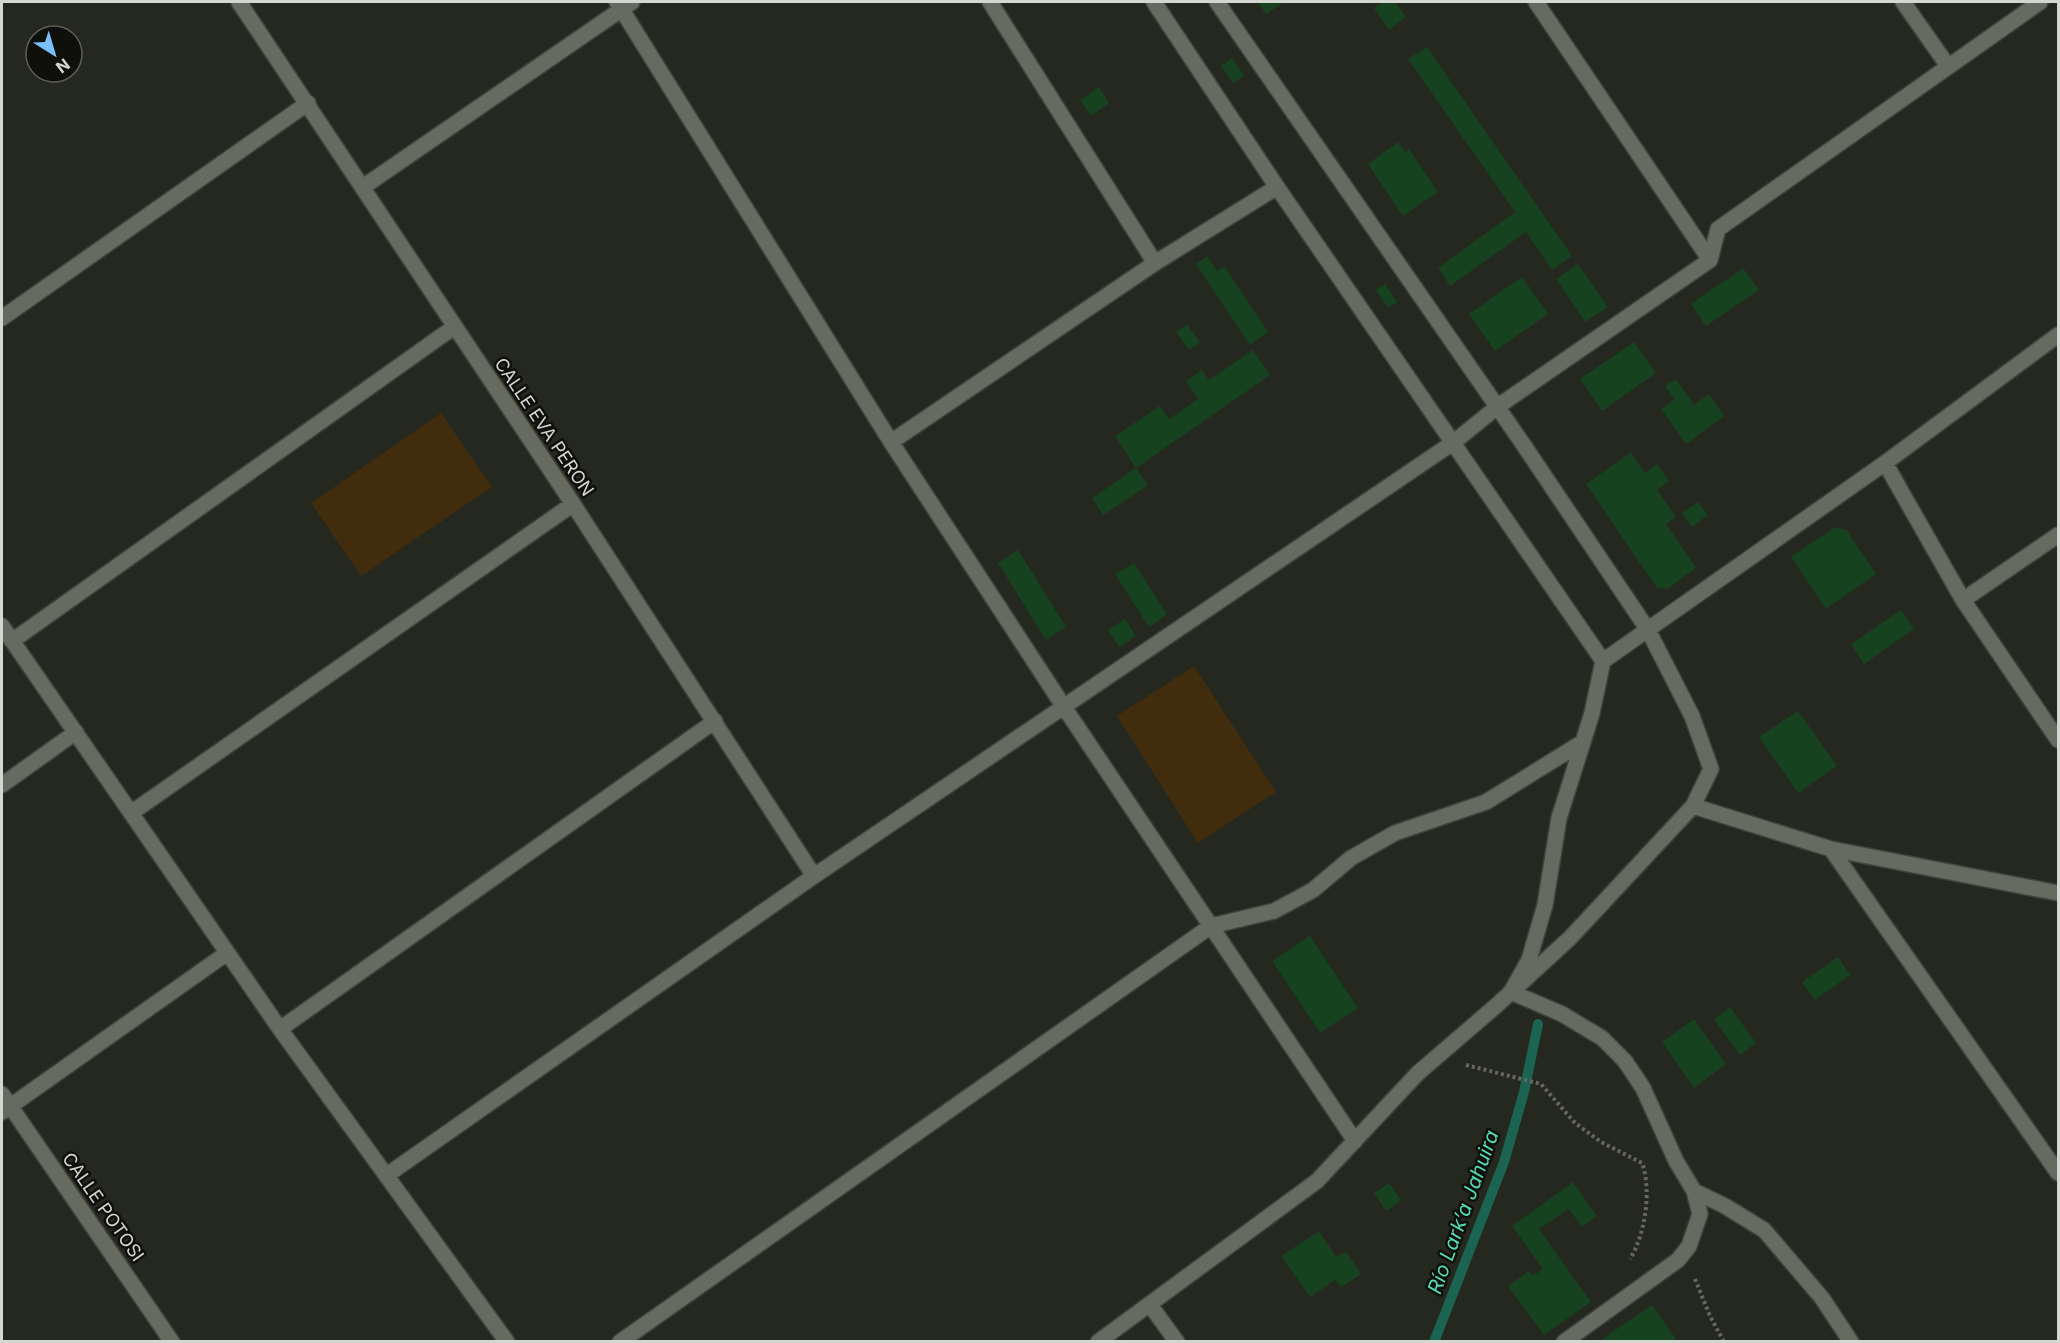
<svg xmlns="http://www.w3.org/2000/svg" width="2060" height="1343" viewBox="0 0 2060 1343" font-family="Inter,sans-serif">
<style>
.green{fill:#412c0d}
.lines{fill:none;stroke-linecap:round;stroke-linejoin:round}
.stream{stroke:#1b6451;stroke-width:10}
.building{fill:#17421f}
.street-casing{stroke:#41443c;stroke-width:18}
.path{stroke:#666860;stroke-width:4;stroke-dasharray:3 3;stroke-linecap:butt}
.street{stroke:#666a5f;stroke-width:15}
.labels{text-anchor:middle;stroke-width:5;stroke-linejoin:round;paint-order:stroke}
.street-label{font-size:18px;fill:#d4d6d0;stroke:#0f100c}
.water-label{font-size:20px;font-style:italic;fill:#56dab5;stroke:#0f100c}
</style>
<rect width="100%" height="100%" fill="#25281e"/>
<path class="green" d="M 441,413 L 492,487 L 361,576 L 311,503 Z
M 1194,666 L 1276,792 L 1198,843 L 1117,716 Z"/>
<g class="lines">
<path class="stream" d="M 1434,1342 L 1504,1162 L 1524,1092 L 1538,1024"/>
</g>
<path class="building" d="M 1258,2 L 1284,2 L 1266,14 Z
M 1384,2 L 1395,2 L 1406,17 L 1389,30 L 1374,8 Z
M 1427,47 L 1572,256 L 1552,270 L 1526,232 L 1450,286 L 1438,268 L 1515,212 L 1408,59 Z
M 1232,58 L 1244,76 L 1233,83 L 1221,66 Z
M 1099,87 L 1109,103 L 1091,116 L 1080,100 Z
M 1398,142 L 1405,152 L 1409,149 L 1438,192 L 1403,216 L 1368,164 Z
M 1207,256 L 1217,271 L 1224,266 L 1268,332 L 1250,345 L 1196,264 Z
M 1578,264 L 1608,307 L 1585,322 L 1556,279 Z
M 1743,268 L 1759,290 L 1706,326 L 1691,304 Z
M 1522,277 L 1548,314 L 1495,351 L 1469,314 Z
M 1385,284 L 1397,302 L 1388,308 L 1376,290 Z
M 1187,324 L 1200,342 L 1189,350 L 1176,332 Z
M 1634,342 L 1656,373 L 1602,411 L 1580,379 Z
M 1253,350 L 1270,375 L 1136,468 L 1115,436 L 1160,406 L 1169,419 L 1198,399 L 1186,381 L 1202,370 L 1209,380 Z
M 1676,379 L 1694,405 L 1709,394 L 1724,416 L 1686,444 L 1661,409 L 1674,400 L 1665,386 Z
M 1631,452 L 1645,473 L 1657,464 L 1669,481 L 1657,490 L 1676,517 L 1666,524 L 1696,568 L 1667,589 L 1657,588 L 1586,484 Z
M 1136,468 L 1148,485 L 1103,515 L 1092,498 Z
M 1698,502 L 1708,515 L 1692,527 L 1682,513 Z
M 1835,527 L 1846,530 L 1876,574 L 1826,609 L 1791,557 Z
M 1018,550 L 1066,627 L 1046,640 L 998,563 Z
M 1134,563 L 1167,614 L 1149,627 L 1115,574 Z
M 1901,610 L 1914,629 L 1864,664 L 1851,644 Z
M 1125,619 L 1136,636 L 1119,647 L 1108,630 Z
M 1798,711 L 1837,766 L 1798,793 L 1759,737 Z
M 1310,936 L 1358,1008 L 1320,1033 L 1272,961 Z
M 1838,957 L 1850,975 L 1815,1000 L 1802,982 Z
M 1730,1007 L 1756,1043 L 1740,1055 L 1714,1019 Z
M 1694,1019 L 1726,1064 L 1694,1088 L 1662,1042 Z
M 1573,1182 L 1597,1216 L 1582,1227 L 1569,1209 L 1539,1229 L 1591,1302 L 1544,1335 L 1508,1286 L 1529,1271 L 1533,1276 L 1543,1269 L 1512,1226 Z
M 1389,1183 L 1401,1200 L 1386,1211 L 1374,1193 Z
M 1319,1231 L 1336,1257 L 1346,1252 L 1361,1274 L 1342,1287 L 1335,1280 L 1310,1297 L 1281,1256 Z
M 1652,1305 L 1678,1342 L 1599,1342 L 1608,1335 Z"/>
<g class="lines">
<g class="street-casing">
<path id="street" d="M 239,2 L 573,504 L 814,876
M 617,2 L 891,442 L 1064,707 L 1355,1141
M 990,2 L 1155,263
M 1154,2 L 1277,187 L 1603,661
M 1217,2 L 1523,444 L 1648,630 L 1692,716 L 1711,769 L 1693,806
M 1536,2 L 1710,260
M 1903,2 L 1948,66
M 363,187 L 632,2
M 2,318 L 308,103
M 891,442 L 1155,263 L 1277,187
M 1885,463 L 1963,600 L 2058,740
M 1963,600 L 2058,535
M 2,626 L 280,1029 L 507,1342
M 12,641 L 454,327
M 1583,742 L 1559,818 L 1545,905 L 1529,960 L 1511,992 L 1562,1014 L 1602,1038 L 1625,1061 L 1643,1088 L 1676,1161 L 1694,1191 L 1725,1206 L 1764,1230 L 1822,1298 L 1851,1342
M 2,785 L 76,732
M 131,813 L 573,504
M 1831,849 L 2058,1173
M 280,1029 L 715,721
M 2,1094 L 172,1342
M 2,1112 L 227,953
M 387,1175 L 814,876 L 1454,442 L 1497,407 L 1710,260 L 1718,229 L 2040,2
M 1150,1305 L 1177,1342
M 620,1342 L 1211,926 L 1274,911 L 1313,890 L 1351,858 L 1395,833 L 1486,802 L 1583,742 L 1592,713 L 1603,661 L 1885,463 L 2058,335
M 1098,1342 L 1317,1181 L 1418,1073 L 1497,1005 L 1570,938 L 1693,806 L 1831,849 L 2058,893
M 1564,1342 L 1678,1260 L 1689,1246 L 1700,1214 L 1694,1191"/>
</g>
<path class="path" d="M 1466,1065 L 1541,1084 L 1575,1123 L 1601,1142 L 1642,1163 C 1652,1190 1645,1235 1630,1259
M 1695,1279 L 1710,1316 L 1724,1342"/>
<use href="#street" class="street"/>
</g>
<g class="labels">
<g class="street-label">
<text transform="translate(544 427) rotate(56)" y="6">CALLE EVA PERON</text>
<text transform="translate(103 1207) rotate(55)" y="6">CALLE POTOSI</text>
</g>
<g class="water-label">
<text transform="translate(1463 1212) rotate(-70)" y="7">Río Lark’a Jahuira</text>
</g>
</g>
<rect width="2060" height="1343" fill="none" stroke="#d4d6d0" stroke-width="6"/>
<g transform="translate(54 54) rotate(143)"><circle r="28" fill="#0f100c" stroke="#5e5f5a" stroke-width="1.5"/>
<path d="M0-4.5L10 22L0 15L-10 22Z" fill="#7abff8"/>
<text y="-9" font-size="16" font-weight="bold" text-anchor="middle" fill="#d4d6d0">N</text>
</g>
</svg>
